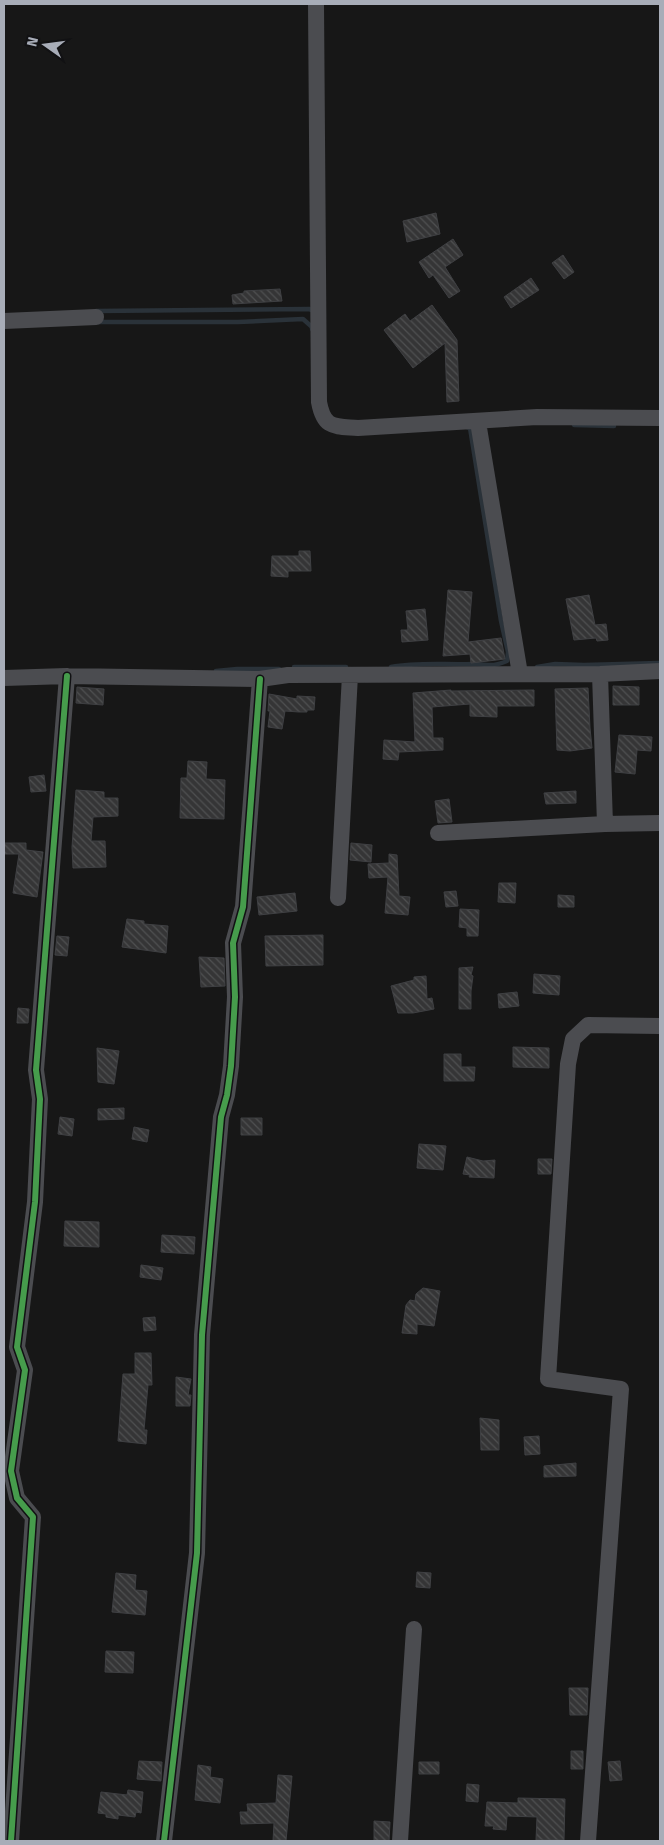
<svg xmlns="http://www.w3.org/2000/svg" width="664" height="1845" viewBox="0 0 664 1845" font-family="'Fira Sans',sans-serif">
<style>
.lines{fill:none;stroke-linecap:round;stroke-linejoin:round}
.stream{stroke:#2a3239;stroke-width:4.5}
.building{fill:url(#building-back-hatch);stroke:#3f4043}
.minor{stroke:#4b4c50;stroke-width:16}
.cycleway-casing{stroke:#111113;stroke-width:9}
.cycleway{stroke:#469c4c;stroke-width:6}
</style>
<defs>
<pattern id="building-back-hatch" width="6" height="6" patternUnits="userSpaceOnUse" patternTransform="scale(1.25)"><rect width="6" height="6" fill="#353536"/><path d="M-1 5l2 2M0 0l6 6M5-1l2 2" fill="none" stroke="#4f5051"/></pattern>
</defs>
<rect width="100%" height="100%" fill="#171717"/>
<g class="lines">
<path class="stream" d="M 96,311 L 309,309 L 315,311
M 98,322 L 238,322 L 303,319 L 312,327 L 312,329
M 574,425 L 614,426
M 294,667 L 346,667
M 391,667 C 418,662 445,665 473,664 C 489,664 490,668 507,661 L 508,652 L 501,621 L 470,428 L 467,427
M 537,667 L 555,664 L 584,665 L 659,663
M 216,671 L 237,669 L 279,669"/>
</g>
<path class="building" d="M 436,213 L 440,234 L 407,242 L 403,221 Z
M 453,239 L 463,255 L 445,267 L 460,291 L 449,298 L 433,275 L 429,278 L 419,262 Z
M 563,255 L 574,272 L 564,279 L 552,263 Z
M 531,278 L 539,290 L 511,308 L 504,297 Z
M 280,289 L 282,301 L 233,304 L 232,295 L 244,293 L 244,291 Z
M 432,305 L 457,340 L 459,401 L 447,402 L 445,343 L 413,368 L 384,330 L 405,314 L 410,321 Z
M 299,551 L 310,551 L 311,571 L 288,571 L 288,577 L 271,576 L 272,556 L 299,556 Z
M 448,590 L 472,592 L 468,642 L 501,638 L 505,659 L 471,663 L 470,654 L 443,656 Z
M 589,595 L 595,625 L 606,624 L 608,640 L 597,641 L 596,638 L 574,640 L 566,599 Z
M 425,609 L 428,640 L 402,642 L 401,630 L 408,630 L 406,611 Z
M 613,686 L 639,687 L 639,705 L 613,705 Z
M 77,687 L 104,689 L 103,705 L 76,703 Z
M 588,688 L 590,728 L 592,748 L 570,751 L 557,750 L 555,689 Z
M 451,690 L 451,691 L 534,690 L 534,706 L 497,706 L 497,717 L 470,716 L 470,704 L 432,707 L 433,738 L 443,738 L 443,750 L 399,752 L 398,760 L 383,759 L 384,740 L 415,742 L 413,693 Z
M 269,694 L 297,699 L 297,696 L 315,697 L 314,710 L 307,710 L 307,712 L 299,712 L 285,711 L 282,729 L 268,727 L 270,711 L 268,711 Z
M 619,735 L 652,737 L 651,751 L 637,750 L 635,774 L 615,772 Z
M 188,761 L 207,762 L 206,779 L 225,780 L 224,819 L 180,818 L 181,778 L 187,778 Z
M 44,775 L 46,791 L 31,792 L 29,777 Z
M 76,790 L 104,792 L 104,798 L 118,798 L 118,816 L 93,817 L 91,841 L 105,841 L 106,867 L 73,868 L 72,847 Z
M 576,791 L 576,803 L 546,804 L 544,793 Z
M 449,799 L 452,822 L 438,823 L 435,801 Z
M 4,843 L 26,843 L 26,850 L 43,852 L 37,897 L 13,893 L 19,854 L 4,854 Z
M 351,843 L 372,845 L 371,862 L 350,860 Z
M 389,854 L 397,855 L 399,896 L 410,897 L 408,915 L 385,913 L 388,877 L 369,878 L 368,864 L 389,863 Z
M 499,883 L 516,883 L 515,903 L 498,902 Z
M 456,891 L 458,906 L 446,907 L 444,892 Z
M 295,893 L 297,911 L 259,915 L 257,897 Z
M 558,895 L 574,896 L 574,907 L 558,907 Z
M 460,909 L 479,910 L 478,936 L 467,936 L 467,928 L 459,927 Z
M 127,919 L 144,921 L 144,924 L 168,926 L 166,953 L 122,947 Z
M 323,935 L 323,965 L 266,966 L 265,936 Z
M 57,936 L 69,937 L 67,956 L 55,955 Z
M 199,957 L 224,958 L 225,986 L 201,987 Z
M 473,967 L 471,975 L 473,976 L 471,991 L 471,1009 L 459,1009 L 459,968 Z
M 534,974 L 560,976 L 559,995 L 533,993 Z
M 426,976 L 427,999 L 432,998 L 434,1009 L 413,1013 L 398,1013 L 391,986 L 414,980 L 414,977 Z
M 517,992 L 519,1006 L 499,1008 L 498,994 Z
M 18,1008 L 29,1009 L 28,1023 L 17,1023 Z
M 513,1047 L 549,1048 L 549,1068 L 513,1067 Z
M 97,1048 L 119,1051 L 114,1084 L 98,1082 Z
M 444,1054 L 461,1054 L 461,1067 L 475,1067 L 474,1081 L 444,1081 Z
M 124,1108 L 124,1119 L 98,1120 L 98,1109 Z
M 60,1117 L 74,1119 L 72,1136 L 58,1134 Z
M 241,1118 L 262,1118 L 262,1135 L 241,1135 Z
M 134,1127 L 149,1130 L 147,1142 L 132,1139 Z
M 419,1144 L 446,1146 L 443,1170 L 417,1168 Z
M 467,1157 L 483,1161 L 495,1160 L 494,1178 L 469,1177 L 470,1175 L 463,1174 Z
M 538,1159 L 552,1159 L 551,1174 L 538,1174 Z
M 65,1221 L 99,1222 L 99,1247 L 64,1246 Z
M 162,1235 L 195,1237 L 194,1254 L 161,1252 Z
M 141,1265 L 163,1268 L 161,1280 L 140,1277 Z
M 423,1288 L 440,1291 L 434,1326 L 417,1324 L 417,1334 L 402,1333 L 406,1305 L 410,1300 L 415,1301 L 416,1294 Z
M 155,1317 L 156,1330 L 144,1331 L 143,1318 Z
M 135,1353 L 151,1353 L 152,1385 L 148,1385 L 144,1430 L 147,1430 L 146,1444 L 118,1441 L 123,1374 L 135,1374 Z
M 176,1377 L 191,1379 L 188,1395 L 191,1395 L 190,1406 L 176,1406 Z
M 480,1418 L 499,1420 L 499,1450 L 481,1450 Z
M 539,1436 L 540,1454 L 525,1455 L 524,1437 Z
M 576,1463 L 576,1476 L 544,1477 L 544,1466 Z
M 417,1572 L 431,1573 L 430,1588 L 416,1587 Z
M 116,1573 L 136,1575 L 135,1590 L 147,1591 L 145,1615 L 112,1612 Z
M 106,1651 L 134,1652 L 133,1673 L 105,1672 Z
M 569,1688 L 588,1688 L 587,1715 L 570,1715 Z
M 571,1751 L 583,1751 L 583,1769 L 571,1769 Z
M 139,1761 L 162,1762 L 161,1781 L 137,1779 Z
M 620,1761 L 622,1780 L 610,1781 L 608,1762 Z
M 419,1762 L 439,1762 L 439,1774 L 419,1774 Z
M 198,1765 L 211,1767 L 210,1777 L 223,1779 L 220,1803 L 195,1800 Z
M 278,1775 L 292,1776 L 286,1841 L 273,1841 L 274,1823 L 241,1824 L 240,1812 L 248,1812 L 247,1804 L 276,1803 Z
M 467,1784 L 479,1785 L 478,1802 L 466,1801 Z
M 128,1790 L 143,1792 L 141,1813 L 136,1812 L 135,1817 L 118,1815 L 118,1819 L 106,1817 L 106,1814 L 98,1813 L 101,1792 L 127,1795 Z
M 518,1798 L 565,1799 L 564,1840 L 536,1840 L 537,1817 L 507,1816 L 506,1830 L 493,1829 L 494,1826 L 485,1826 L 487,1802 L 518,1803 Z
M 374,1821 L 390,1822 L 389,1841 L 374,1841 Z"/>
<g class="lines">
<path class="minor" d="M 316,4 L 319,402 C 324,429 334,426 358,428 L 537,417 L 660,418
M 4,321 L 96,317
M 478,422 L 520,674
M 600,674 L 605,824
M 4,678 L 67,676 L 260,679 L 288,675 L 600,674 L 660,671
M 438,833 L 605,824 L 660,823
M 338,898 L 350,675
M 11,1841 L 33,1517 L 17,1498 L 11,1471 L 25,1370 L 17,1347 L 35,1202 L 40,1099 L 36,1070 L 67,676
M 164,1841 L 197,1553 L 202,1335 L 221,1117 L 227,1095 L 231,1066 L 235,997 L 233,943 L 243,907 L 260,679
M 400,1841 L 414,1629
M 588,1841 L 621,1389 L 548,1379 L 568,1064 L 573,1039 L 588,1025 L 660,1026"/>
<g class="cycleway-casing">
<path id="cycleway" d="M 11,1841 L 33,1517 L 17,1498 L 11,1471 L 25,1370 L 17,1347 L 35,1202 L 40,1099 L 36,1070 L 67,676
M 164,1841 L 197,1553 L 202,1335 L 221,1117 L 227,1095 L 231,1066 L 235,997 L 233,943 L 243,907 L 260,679"/>
</g>
<use href="#cycleway" class="cycleway"/>
</g>
<rect width="664" height="1845" fill="none" stroke="#a8adb8" stroke-width="10"/>
<g transform="translate(45 45) rotate(284)" stroke="#111113" stroke-width="4" paint-order="stroke">
<path d="M0-4L9 19L0 12L-9 19Z" fill="#a8adb8"/>
<text y="-8" font-size="14" font-weight="bold" text-anchor="middle" fill="#a8adb8">N</text>
</g>
</svg>
